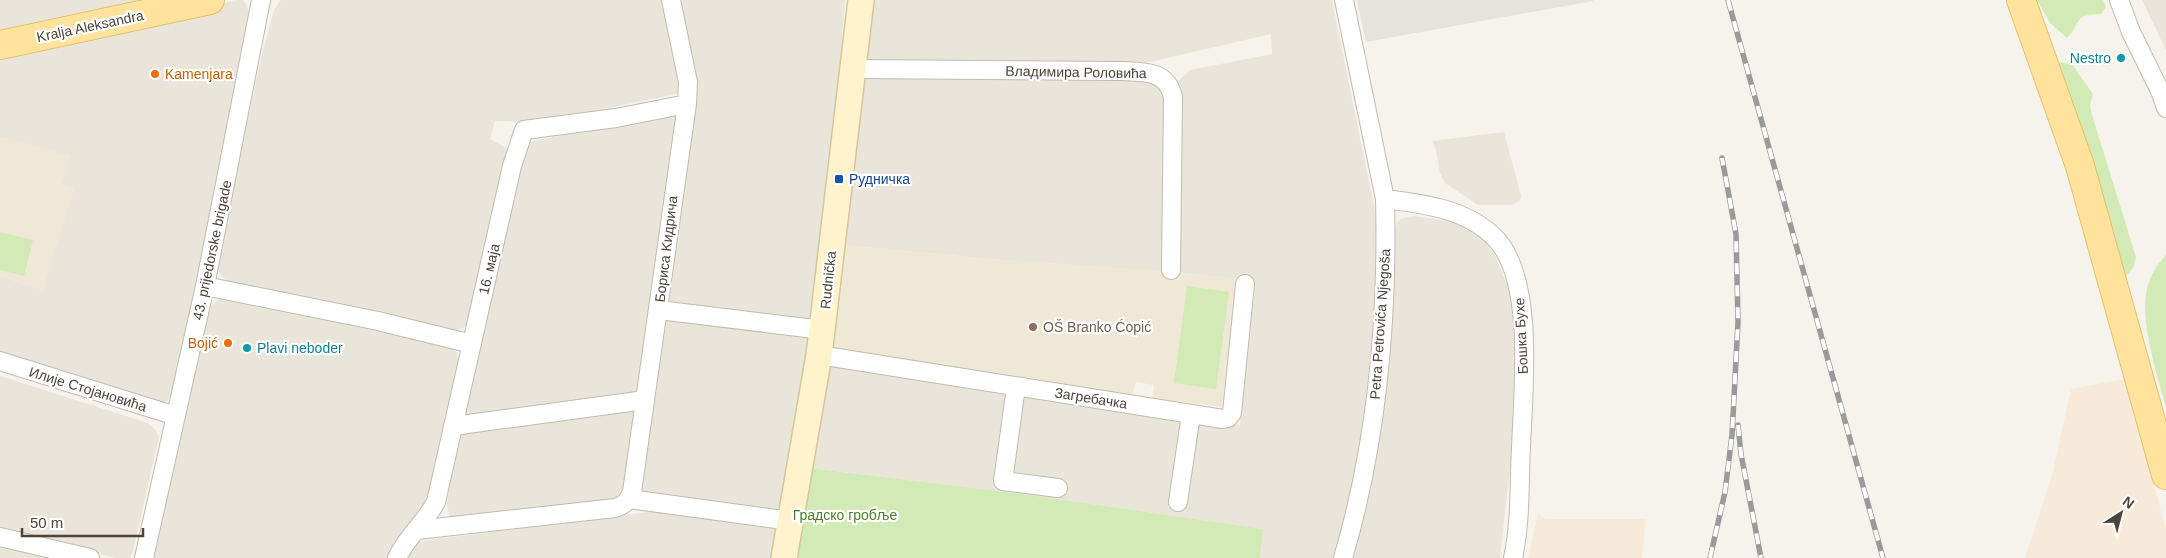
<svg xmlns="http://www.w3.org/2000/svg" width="2166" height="558" viewBox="0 0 2166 558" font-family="Arial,sans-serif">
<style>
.residential{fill:#eae5da}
.commercial{fill:#f7ead8}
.industrial{fill:#e6e2dd}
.education{fill:#efe8d6}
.green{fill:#d2eab5}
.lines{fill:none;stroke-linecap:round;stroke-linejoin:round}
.street-casing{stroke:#c2bbae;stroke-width:20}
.secondary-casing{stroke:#d6c79b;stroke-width:28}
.primary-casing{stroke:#e6c16a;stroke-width:30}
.street{stroke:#fff;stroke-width:18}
.secondary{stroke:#fff3cd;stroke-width:25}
.primary{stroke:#ffe39c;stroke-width:28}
.rail-casing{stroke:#9a9a9a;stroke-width:5.5}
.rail{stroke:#fff;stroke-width:4;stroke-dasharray:11;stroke-linecap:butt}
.culture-dot{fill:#0f9aa8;stroke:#fff;stroke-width:2}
.food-dot{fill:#e8710a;stroke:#fff;stroke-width:2}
.transit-dot{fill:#1a4fb4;stroke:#fff;stroke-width:2}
.education-dot{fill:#8d6e63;stroke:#fff;stroke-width:2}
.labels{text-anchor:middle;stroke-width:4.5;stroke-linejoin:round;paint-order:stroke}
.street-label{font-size:14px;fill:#4b4439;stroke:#fff}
.culture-label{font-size:14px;fill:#0d838f;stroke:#fff;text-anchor:end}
.food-label{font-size:14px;fill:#c56008;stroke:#fff;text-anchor:start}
.transit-label{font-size:14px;fill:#164399;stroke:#fff;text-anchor:start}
.education-label{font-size:14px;fill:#785e54;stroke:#fff;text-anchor:start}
.park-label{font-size:14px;fill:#4a7f2a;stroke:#fff}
</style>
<rect width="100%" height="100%" fill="#f6f3ec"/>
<path class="residential" d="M 0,0 L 153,0 L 0,35 Z
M 236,0 L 243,0 L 247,5 L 251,23 L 176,380 L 168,400 L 163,403 L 0,356 L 0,276 L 43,290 L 62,185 L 6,138 L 0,139 L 0,53 Z
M 281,0 L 668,0 L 684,92 L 544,122 L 495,121 L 490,139 L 508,149 L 494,223 L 468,323 L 463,328 L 457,330 L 231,283 L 221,276 L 217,267 L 217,260 L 262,54 L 274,10 Z
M 677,0 L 845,0 L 841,53 L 810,341 L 784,506 L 779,511 L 639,493 L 690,107 Z
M 870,0 L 1332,0 L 1374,207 L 1380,251 L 1376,305 L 1363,421 L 1347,528 L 1337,558 L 1260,558 L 1262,529 L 1030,495 L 809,468 L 825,358 L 1240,425 L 1255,285 L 1238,279 L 1175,272 L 1175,84 L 1190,70 L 1272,54 L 1271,34 L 1150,62 L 896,69 L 863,67 Z
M 2142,0 L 2166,0 L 2166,50 Z
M 861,77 L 1151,77 L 1168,90 L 1169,272 L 991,259 L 841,245 Z
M 679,112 L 626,487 L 618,502 L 454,522 L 449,515 L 447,504 L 449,490 L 524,148 L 533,141 Z
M 1504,132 L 1521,196 L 1520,201 L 1511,205 L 1478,205 L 1445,183 L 1440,173 L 1436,150 L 1432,141 Z
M 1414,216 L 1473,225 L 1495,255 L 1511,295 L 1516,363 L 1511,459 L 1500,558 L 1346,558 L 1392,231 L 1400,219 Z
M 225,297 L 453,348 L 457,352 L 459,363 L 430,491 L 425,502 L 397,539 L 389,558 L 154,558 L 204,319 L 209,308 L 217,300 Z
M 0,376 L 148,423 L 156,430 L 159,437 L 133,551 L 130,558 L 115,558 L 0,527 Z
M 649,512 L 683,513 L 777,526 L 773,558 L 403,558 L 412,545 L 421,541 Z
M 0,541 L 63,558 L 0,558 Z"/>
<path class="commercial" d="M 2124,379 L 2166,528 L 2166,558 L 2025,558 L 2053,472 L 2071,389 Z
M 1538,513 L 1546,519 L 1646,519 L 1642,558 L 1528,558 Z"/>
<path class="industrial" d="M 1357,0 L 1593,0 L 1593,1 L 1366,42 Z"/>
<path class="education" d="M 6,138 L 71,156 L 62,184 L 74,189 L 43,290 L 0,276 L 0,139 Z
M 841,245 L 991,259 L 1175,272 L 1238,279 L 1222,407 L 1152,398 L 1154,385 L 1136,382 L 1132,396 L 830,353 Z"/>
<path class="green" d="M 2037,0 L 2103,0 L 2106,7 L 2101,14 C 2072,15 2083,21 2067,38 L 2050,23 Z
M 2057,62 L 2072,64 L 2093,94 L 2090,106 L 2092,115 L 2136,257 L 2134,266 L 2124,279 Z
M 0,232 L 33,240 L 24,276 L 0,270 Z
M 2166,255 L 2166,408 C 2157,371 2132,306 2154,271 C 2157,265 2162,260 2166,255 Z
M 1187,286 L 1229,292 L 1216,389 L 1174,383 Z
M 809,468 L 1030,495 L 1263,529 L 1260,558 L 795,558 Z"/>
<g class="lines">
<g class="street-casing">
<path id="street" d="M 2119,0 L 2131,32 L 2161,93 L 2166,108
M 854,69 L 1121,71 C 1144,72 1167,70 1173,97 L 1171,270
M 1385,199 C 1425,204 1468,209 1497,240 C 1535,283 1523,393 1521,448 C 1519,485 1521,521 1513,558
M 205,286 L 378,321 L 472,344
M 659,310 L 823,330
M 819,355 L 1223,419 L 1228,418 L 1232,413 L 1245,284
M 0,361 L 176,416
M 1016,387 L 1003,481 L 1058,488
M 453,426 L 645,400
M 629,499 L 791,521
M 1178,502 L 1191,414
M 417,530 L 615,508 C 625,505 628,501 632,492 L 687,104 L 688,82 L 671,0
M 0,537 L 90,558
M 144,558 L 205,286 L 261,0
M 397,558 C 407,536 425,523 436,502 L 512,166 L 524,130 L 616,118 L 687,104
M 1343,558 C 1377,443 1388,319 1385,199 L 1344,0"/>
</g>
<g class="secondary-casing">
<path id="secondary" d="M 784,558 L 819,355 L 861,0"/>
</g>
<g class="primary-casing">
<path id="primary" d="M 2021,0 L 2080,166 L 2166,475
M 0,45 L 210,0"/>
</g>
<use href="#street" class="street"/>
<use href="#secondary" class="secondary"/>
<use href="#primary" class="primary"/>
<g class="rail-casing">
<path id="rail" d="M 1728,0 L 1883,558
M 1738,425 L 1741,454 L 1761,558
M 1710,558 L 1725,492 L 1732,435 L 1738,322 L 1736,234 L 1722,158"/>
</g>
<use href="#rail" class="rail"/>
</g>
<g class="culture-dot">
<circle cx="2121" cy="58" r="5"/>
<circle cx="247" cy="348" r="5"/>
</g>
<g class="food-dot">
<circle cx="155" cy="74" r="5"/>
<circle cx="228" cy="343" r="5"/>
</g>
<rect class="transit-dot" x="834" y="174" width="10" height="10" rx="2.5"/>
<circle class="education-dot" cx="1033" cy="327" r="5"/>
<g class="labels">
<g class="street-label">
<text transform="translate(90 26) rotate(-12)" y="5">Kralja Aleksandra</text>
<text transform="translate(1076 72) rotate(1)" y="5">Владимира Роловића</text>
<text transform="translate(666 249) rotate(-83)" y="5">Бориса Kидрича</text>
<text transform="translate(212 250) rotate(-78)" y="5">43. prijedorske brigade</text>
<text transform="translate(489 269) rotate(-77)" y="5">16. маја</text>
<text transform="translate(828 280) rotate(-84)" y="5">Rudnička</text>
<text transform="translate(1380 324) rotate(-86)" y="5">Petra Petrovića Njegoša</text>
<text transform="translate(1521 336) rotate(-93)" y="5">Бошка Бухе</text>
<text transform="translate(88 389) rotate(17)" y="5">Илије Стојановића</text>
<text transform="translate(1091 398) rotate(9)" y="5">Загребачка</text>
</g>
<g class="culture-label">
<text x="2111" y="63">Nestro</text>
<text x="257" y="353" text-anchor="start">Plavi neboder</text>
</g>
<g class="food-label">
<text x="165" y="79">Kamenjara</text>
<text x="218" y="348" text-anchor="end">Bojić</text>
</g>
<g class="transit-label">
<text x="849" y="184">Рудничка</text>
</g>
<g class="education-label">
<text x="1043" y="332">OŠ Branko Ćopić</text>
</g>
<g class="park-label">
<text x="845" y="520">Градско гробље</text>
</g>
</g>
<g transform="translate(2121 513) rotate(36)" stroke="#ffffff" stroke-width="4" paint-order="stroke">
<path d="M0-4L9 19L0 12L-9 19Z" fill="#4b4439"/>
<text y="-8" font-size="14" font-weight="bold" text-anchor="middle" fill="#4b4439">N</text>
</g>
<path d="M22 528v8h121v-8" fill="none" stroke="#4b4439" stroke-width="2.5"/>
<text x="30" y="528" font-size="15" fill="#4b4439" stroke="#ffffff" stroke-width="4" paint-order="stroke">50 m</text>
</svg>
